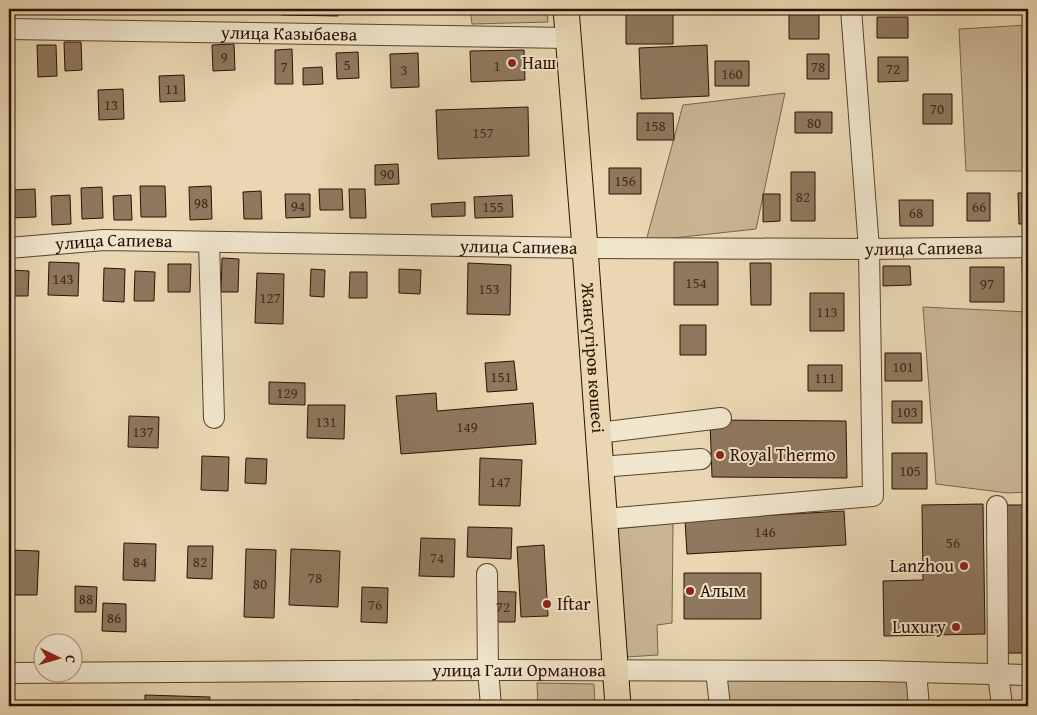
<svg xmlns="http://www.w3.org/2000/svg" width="1037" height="715" viewBox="0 0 1037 715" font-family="'Gentium Book Plus',serif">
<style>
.green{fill:#c8b594;stroke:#7a634b}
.building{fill:#8e785e;stroke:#2c1102}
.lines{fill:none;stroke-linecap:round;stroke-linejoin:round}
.minor-casing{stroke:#5b422e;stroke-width:22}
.major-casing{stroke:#2c1102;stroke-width:27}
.minor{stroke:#f0e5cd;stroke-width:20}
.major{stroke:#e8d7b2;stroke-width:25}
.poi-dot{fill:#8f2418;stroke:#f0e5cd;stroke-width:2}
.labels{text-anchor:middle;stroke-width:4;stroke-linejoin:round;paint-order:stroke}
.number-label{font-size:15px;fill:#442b19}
.street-label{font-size:18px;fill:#2c1102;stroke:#f0e5cd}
.poi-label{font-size:18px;fill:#2c1102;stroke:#f0e5cd;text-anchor:start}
</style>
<rect width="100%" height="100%" fill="#e8d7b2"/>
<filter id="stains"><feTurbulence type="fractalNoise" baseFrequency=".004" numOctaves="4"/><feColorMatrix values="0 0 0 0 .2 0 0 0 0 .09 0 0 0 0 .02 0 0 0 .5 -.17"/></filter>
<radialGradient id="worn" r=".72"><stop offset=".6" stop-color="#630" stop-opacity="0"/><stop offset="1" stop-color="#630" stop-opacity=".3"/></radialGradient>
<path class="green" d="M 470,9 L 547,9 L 548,22 L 472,24 Z
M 1028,25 L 1028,171 L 966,171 L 959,29 Z
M 785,93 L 756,229 L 646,241 L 683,105 Z
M 923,307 L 1028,312 L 1028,492 L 1008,493 L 936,484 Z
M 673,523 L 672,623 L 657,625 L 658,655 L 626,657 L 616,529 Z
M 725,678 L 907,678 L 909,706 L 841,706 L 840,705 L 819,706 L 728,706 Z
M 537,683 L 594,684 L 595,706 L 538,706 Z"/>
<path class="building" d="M 281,9 L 338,9 L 338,16 L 281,15 Z
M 626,9 L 673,9 L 673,44 L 626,44 Z
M 789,10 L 819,10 L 819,39 L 789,39 Z
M 877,17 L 908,17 L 908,38 L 877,38 Z
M 64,42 L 81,42 L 82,70 L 65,71 Z
M 234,44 L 235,70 L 213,71 L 212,45 Z
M 37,45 L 56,45 L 57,76 L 38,77 Z
M 707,45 L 709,96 L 641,99 L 639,48 Z
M 292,49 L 293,84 L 275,84 L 275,50 Z
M 524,50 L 525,80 L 471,82 L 470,51 Z
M 358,52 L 359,78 L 337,79 L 336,53 Z
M 418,53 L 419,87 L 391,88 L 390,54 Z
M 807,54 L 829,54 L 829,79 L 807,79 Z
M 878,57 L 908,57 L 908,81 L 878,82 Z
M 715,61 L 749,61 L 749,86 L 715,86 Z
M 322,67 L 323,84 L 303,85 L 303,68 Z
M 184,75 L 185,101 L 160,102 L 159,76 Z
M 123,89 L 124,119 L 99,120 L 98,90 Z
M 923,94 L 952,94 L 952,124 L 923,124 Z
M 528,107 L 529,156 L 438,159 L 436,110 Z
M 795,112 L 832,112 L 832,133 L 795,133 Z
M 637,113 L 673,113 L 674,140 L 637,140 Z
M 398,164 L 399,184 L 375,185 L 375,165 Z
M 609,168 L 641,168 L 641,194 L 609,194 Z
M 791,172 L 815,172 L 815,221 L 791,221 Z
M 140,186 L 165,186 L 166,217 L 141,217 Z
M 211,186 L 212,219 L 190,220 L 189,187 Z
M 102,187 L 103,218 L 82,219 L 81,188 Z
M 35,189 L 36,217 L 11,218 L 10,190 Z
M 319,189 L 342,189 L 343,210 L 320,210 Z
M 349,189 L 365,189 L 366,218 L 350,218 Z
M 261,191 L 262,219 L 244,219 L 243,192 Z
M 967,193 L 990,193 L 990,221 L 967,221 Z
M 1018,193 L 1028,193 L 1028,224 L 1019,224 Z
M 285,194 L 310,194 L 310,217 L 286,218 Z
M 763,194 L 780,194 L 780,221 L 763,222 Z
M 70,195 L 71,224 L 52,225 L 51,196 Z
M 131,195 L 132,220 L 114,220 L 113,196 Z
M 512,195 L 513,217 L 475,218 L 474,197 Z
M 899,200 L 933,200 L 933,226 L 900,226 Z
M 465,202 L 465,216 L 432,217 L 431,204 Z
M 222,258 L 239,259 L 238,292 L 221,292 Z
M 1022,259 L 1028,259 L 1028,302 L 1023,302 Z
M 49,262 L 79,263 L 78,296 L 48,295 Z
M 674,262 L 718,262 L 718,305 L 674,305 Z
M 468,263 L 511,265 L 510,315 L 467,314 Z
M 750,263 L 771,263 L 771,305 L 751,305 Z
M 168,264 L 191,264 L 190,292 L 168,292 Z
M 883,266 L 910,266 L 911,285 L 883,286 Z
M 970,267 L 1004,267 L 1004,302 L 970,302 Z
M 104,268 L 125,269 L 124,302 L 103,301 Z
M 311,269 L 325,270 L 324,297 L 310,296 Z
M 399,269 L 421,270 L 420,294 L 399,293 Z
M 9,270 L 29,271 L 28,296 L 9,296 Z
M 135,271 L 155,272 L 154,301 L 134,301 Z
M 350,272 L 367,272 L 367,298 L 349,298 Z
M 257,273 L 284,274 L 283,324 L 255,323 Z
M 810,293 L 844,293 L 844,331 L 810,331 Z
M 680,325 L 706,325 L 706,355 L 680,355 Z
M 885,353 L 921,353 L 922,381 L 885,381 Z
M 514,361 L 517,390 L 487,392 L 485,363 Z
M 808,365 L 842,365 L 842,391 L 808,391 Z
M 269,382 L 305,383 L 305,405 L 269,404 Z
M 436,393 L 437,411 L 533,403 L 536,444 L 401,454 L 396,396 Z
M 892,401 L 922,401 L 922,423 L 892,423 Z
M 308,405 L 345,405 L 344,439 L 307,438 Z
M 129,416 L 159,417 L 158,448 L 128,447 Z
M 710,420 L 846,421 L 847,478 L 712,477 Z
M 892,453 L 927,453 L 927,489 L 892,489 Z
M 202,456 L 229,457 L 228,491 L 201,490 Z
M 246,458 L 267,459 L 266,484 L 245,483 Z
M 480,458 L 522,460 L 520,506 L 479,505 Z
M 983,504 L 985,634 L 884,636 L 883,581 L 923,580 L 922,505 Z
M 1003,505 L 1028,505 L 1028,653 L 1003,653 Z
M 844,511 L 846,545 L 687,554 L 685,520 Z
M 468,527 L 512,528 L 511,559 L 467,557 Z
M 421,538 L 455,539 L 454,577 L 419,576 Z
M 124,543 L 156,544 L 155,581 L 123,580 Z
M 544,545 L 548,616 L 521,617 L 517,547 Z
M 188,546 L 213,546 L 212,579 L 187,578 Z
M 246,549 L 276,550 L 274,618 L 244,617 Z
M 291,549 L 340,551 L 338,607 L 289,605 Z
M 9,550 L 39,551 L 37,595 L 9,595 Z
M 684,573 L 761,573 L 761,619 L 684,619 Z
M 75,586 L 97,587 L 96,612 L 75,612 Z
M 362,587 L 388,588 L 387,623 L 361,622 Z
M 490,591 L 516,592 L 515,622 L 489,622 Z
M 103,603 L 126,604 L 126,632 L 102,631 Z
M 145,695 L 210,697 L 209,706 L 145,706 Z
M 359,700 L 359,706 L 335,706 L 335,701 Z"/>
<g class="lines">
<g class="minor-casing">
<g id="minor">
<path id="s1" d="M 9,29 L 568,38"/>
<path d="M 209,242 L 214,418"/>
<path id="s2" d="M 9,248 L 104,240 L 585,248 L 869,249 L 1028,247"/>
<path d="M 598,433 L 721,418"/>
<path d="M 601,467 L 701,459"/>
<path d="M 997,506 L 998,674 L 1002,706"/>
<path d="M 605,519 L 873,496 L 869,249 L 851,9"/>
<path d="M 487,574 L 488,670 L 491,706"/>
<path d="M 716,671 L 720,706"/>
<path d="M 916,672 L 919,706"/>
<path id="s3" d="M 9,673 L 488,670 L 875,671 L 1028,675"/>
</g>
</g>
<g class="major-casing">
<g id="major">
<path id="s4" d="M 566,9 L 585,248 L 618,706"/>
</g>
</g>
<use href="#minor" class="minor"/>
<use href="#major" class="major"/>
</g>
<g class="poi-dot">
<circle cx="512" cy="63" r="5"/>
<circle cx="720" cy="455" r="5"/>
<circle cx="964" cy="566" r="5"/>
<circle cx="690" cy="591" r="5"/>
<circle cx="547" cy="604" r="5"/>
<circle cx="956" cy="627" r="5"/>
</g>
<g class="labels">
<g class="number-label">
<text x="224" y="62">9</text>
<text x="347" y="70">5</text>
<text x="497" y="71">1</text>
<text x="284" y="72">7</text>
<text x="818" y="72">78</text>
<text x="893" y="74">72</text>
<text x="404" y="75">3</text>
<text x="732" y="79">160</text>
<text x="172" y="94">11</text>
<text x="111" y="110">13</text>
<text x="937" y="114">70</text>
<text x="814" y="128">80</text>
<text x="655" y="131">158</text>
<text x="483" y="138">157</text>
<text x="387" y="179">90</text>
<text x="625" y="186">156</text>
<text x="803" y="202">82</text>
<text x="201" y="208">98</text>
<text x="298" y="211">94</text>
<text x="493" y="212">155</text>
<text x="979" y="212">66</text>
<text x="916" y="218">68</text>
<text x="63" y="284">143</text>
<text x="696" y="288">154</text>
<text x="987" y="289">97</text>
<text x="489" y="294">153</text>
<text x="270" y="303">127</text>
<text x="827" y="317">113</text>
<text x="903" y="372">101</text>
<text x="501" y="382">151</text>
<text x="825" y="383">111</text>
<text x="287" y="398">129</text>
<text x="907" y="417">103</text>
<text x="326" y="427">131</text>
<text x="467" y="432">149</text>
<text x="143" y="437">137</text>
<text x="910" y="476">105</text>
<text x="500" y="487">147</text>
<text x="765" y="537">146</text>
<text x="953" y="548">56</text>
<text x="437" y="563">74</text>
<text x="140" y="567">84</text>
<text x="200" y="567">82</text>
<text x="315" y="583">78</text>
<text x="260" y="589">80</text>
<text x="86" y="604">88</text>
<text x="375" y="610">76</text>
<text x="503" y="612">72</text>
<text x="114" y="623">86</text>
</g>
<g class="street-label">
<text dy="6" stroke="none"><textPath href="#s1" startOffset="280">улица Казыбаева</textPath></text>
<text dy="6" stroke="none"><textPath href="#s2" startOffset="105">улица Сапиева</textPath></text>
<text dy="6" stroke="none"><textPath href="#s2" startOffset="510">улица Сапиева</textPath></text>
<text dy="6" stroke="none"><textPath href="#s2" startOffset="915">улица Сапиева</textPath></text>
<text dy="6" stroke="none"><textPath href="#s4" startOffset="350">Жансүгіров көшесі</textPath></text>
<text dy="6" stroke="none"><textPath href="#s3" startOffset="510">улица Гали Орманова</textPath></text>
</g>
<g class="poi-label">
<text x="522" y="69">Наш</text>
<text x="730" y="461">Royal Thermo</text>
<text x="954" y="572" text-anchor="end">Lanzhou</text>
<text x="700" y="597">Алым</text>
<text x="557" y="610">Iftar</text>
<text x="946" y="633" text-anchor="end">Luxury</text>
</g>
</g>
<rect width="1037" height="715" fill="none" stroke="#e8d7b2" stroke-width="30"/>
<rect x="10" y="10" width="1017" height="695" fill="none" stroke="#2c1102" stroke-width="2.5"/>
<rect x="15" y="15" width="1007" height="685" fill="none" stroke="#2c1102"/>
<g transform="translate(58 658) rotate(95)"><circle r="24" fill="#f0e5cd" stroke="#a2907c"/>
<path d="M0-4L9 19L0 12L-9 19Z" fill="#8f2418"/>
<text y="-8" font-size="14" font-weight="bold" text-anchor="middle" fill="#2c1102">С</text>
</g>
<rect width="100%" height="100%" filter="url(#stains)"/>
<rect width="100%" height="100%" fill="url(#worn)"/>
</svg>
